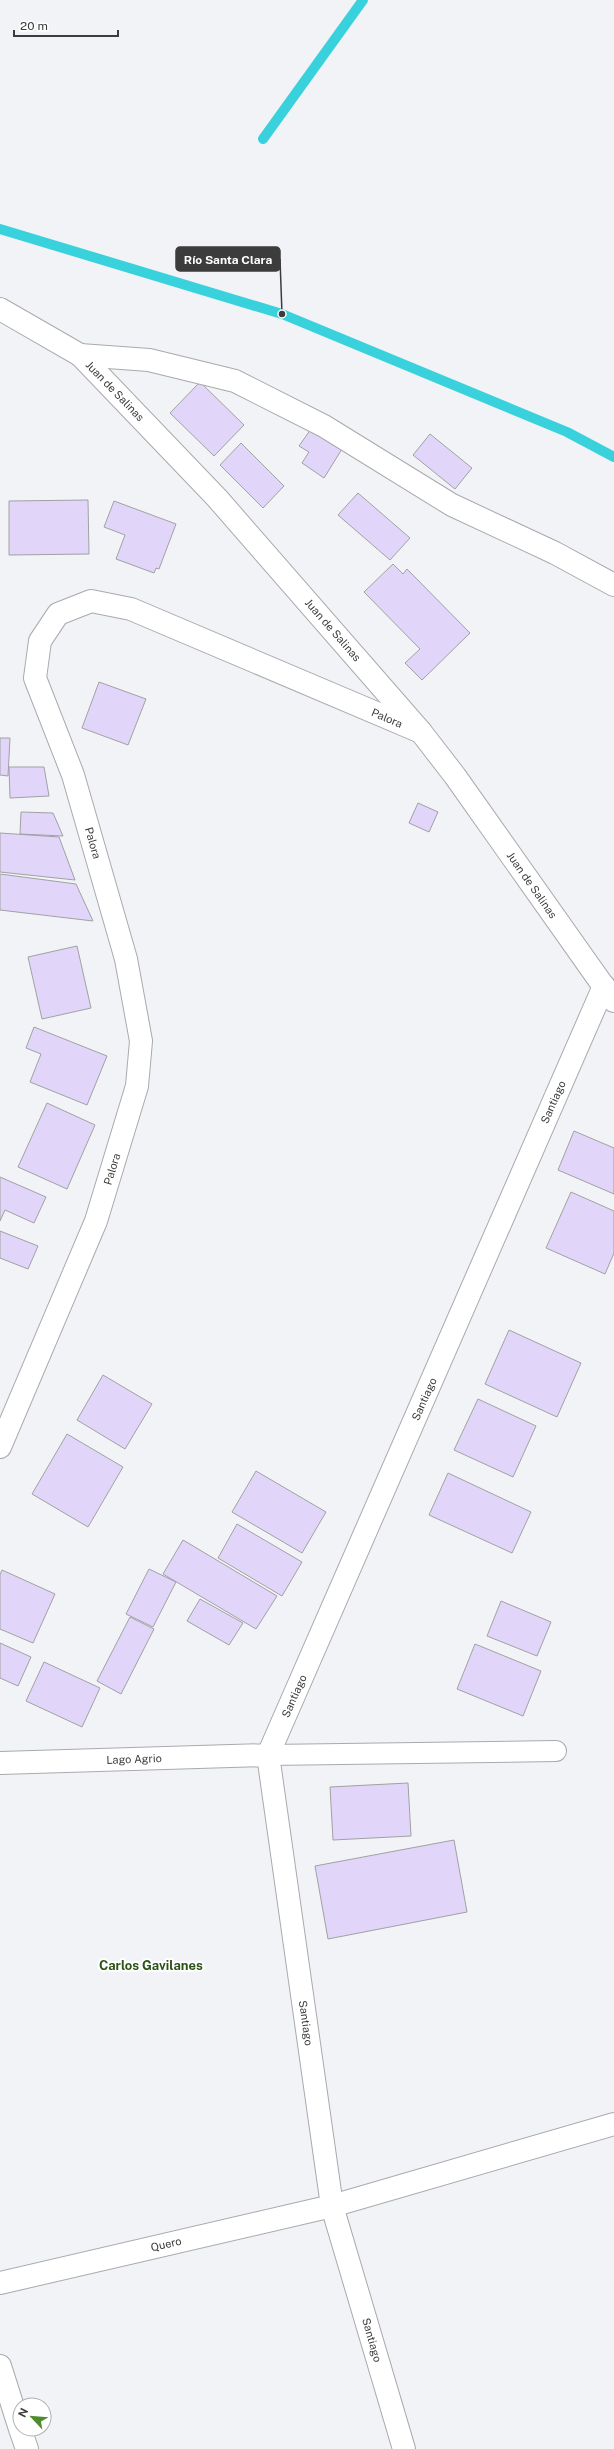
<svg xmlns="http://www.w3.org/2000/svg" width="614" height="2449" viewBox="0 0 614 2449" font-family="'Public Sans',sans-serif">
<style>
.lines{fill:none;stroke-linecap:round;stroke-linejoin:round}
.stream{stroke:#39d2dc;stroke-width:10}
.building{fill:#e1d6f9;stroke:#a1a1a3}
.lane-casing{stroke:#a9aaad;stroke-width:22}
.street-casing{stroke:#a9aaad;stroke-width:24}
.secondary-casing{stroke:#a9aaad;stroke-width:24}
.lane{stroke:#fff;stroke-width:20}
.street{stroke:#fff;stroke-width:22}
.secondary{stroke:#fff;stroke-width:22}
.labels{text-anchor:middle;stroke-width:4;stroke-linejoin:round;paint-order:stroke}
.street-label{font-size:11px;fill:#3c3c3d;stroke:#fff}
.quarter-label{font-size:13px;font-weight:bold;fill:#2b5317;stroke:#fff}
.leader{fill:none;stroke:#3c3c3d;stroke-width:1.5}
.callout-dot{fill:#3c3c3d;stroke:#fff;stroke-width:1.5}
.callout{fill:#3c3c3d;stroke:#3c3c3d;stroke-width:1.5}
.callout-label{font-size:12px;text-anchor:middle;font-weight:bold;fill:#fff}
</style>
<rect width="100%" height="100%" fill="#f1f3f6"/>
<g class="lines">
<path class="stream" d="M 263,139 L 363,0
M 0,229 L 282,314 L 567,432 L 614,457"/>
</g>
<path class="building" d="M 200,382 L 244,425 L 214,456 L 170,413 Z
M 311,429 L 342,449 L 324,478 L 302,463 L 309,452 L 299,446 Z
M 430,434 L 472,468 L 455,489 L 413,455 Z
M 241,443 L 284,486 L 263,508 L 220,465 Z
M 358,493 L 410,538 L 390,560 L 338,515 Z
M 88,500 L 89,554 L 9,555 L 9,501 Z
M 114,501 L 176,524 L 159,569 L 156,568 L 154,573 L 116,559 L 125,535 L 104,527 Z
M 393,564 L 403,574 L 407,569 L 470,633 L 422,680 L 405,663 L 420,649 L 364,592 Z
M 99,682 L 146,699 L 128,745 L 82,728 Z
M 0,738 L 10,738 L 8,776 L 0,775 Z
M 9,767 L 44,767 L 49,796 L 10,798 Z
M 418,803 L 438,812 L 429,832 L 409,823 Z
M 21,812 L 53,813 L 63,836 L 20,834 Z
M 0,833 L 59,837 L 75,880 L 0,872 Z
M 0,874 L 76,884 L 93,921 L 0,910 Z
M 77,946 L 91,1008 L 42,1019 L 28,957 Z
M 34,1027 L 107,1056 L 87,1105 L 30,1082 L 41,1054 L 26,1048 Z
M 47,1103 L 95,1125 L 67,1189 L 18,1167 Z
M 574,1131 L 614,1148 L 614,1194 L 558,1170 Z
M 0,1177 L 46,1197 L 34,1223 L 5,1210 L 0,1221 Z
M 571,1192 L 614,1211 L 614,1253 L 605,1274 L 546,1248 Z
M 0,1231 L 38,1246 L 28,1269 L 0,1258 Z
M 509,1330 L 581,1363 L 557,1417 L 485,1384 Z
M 103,1375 L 152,1404 L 125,1449 L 77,1420 Z
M 478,1399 L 536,1426 L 513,1477 L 454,1450 Z
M 67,1434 L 123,1467 L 88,1527 L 32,1494 Z
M 256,1471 L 326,1512 L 302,1553 L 232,1512 Z
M 448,1473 L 531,1512 L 512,1553 L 429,1515 Z
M 237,1524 L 302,1562 L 282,1596 L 218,1558 Z
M 183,1540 L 277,1596 L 256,1629 L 163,1574 Z
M 149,1569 L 176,1582 L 153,1627 L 126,1614 Z
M 2,1570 L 55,1594 L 33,1643 L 0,1629 L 0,1575 Z
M 200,1599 L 243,1623 L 229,1645 L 187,1621 Z
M 501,1601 L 551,1622 L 537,1656 L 487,1636 Z
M 130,1617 L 154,1629 L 121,1694 L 97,1681 Z
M 0,1643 L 31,1657 L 18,1686 L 0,1678 Z
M 475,1644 L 541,1671 L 523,1716 L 457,1689 Z
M 44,1662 L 100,1688 L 82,1727 L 26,1701 Z
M 408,1783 L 411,1836 L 333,1840 L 330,1787 Z
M 454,1840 L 467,1912 L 328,1939 L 315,1866 Z"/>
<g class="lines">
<g class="lane-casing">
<path id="lane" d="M 268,1755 L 556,1751"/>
</g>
<g class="street-casing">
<path id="street" d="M 80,355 L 149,360 L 235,381 L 324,426 L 452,505 L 555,553 L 614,585
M 0,1447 L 96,1221 L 137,1086 L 141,1041 L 126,959 L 73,775 L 35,678 L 40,641 L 58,614 L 91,601 L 131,609 L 421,732
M 0,1763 L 268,1755
M 0,2283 L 332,2206 L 614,2124
M 0,2366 L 20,2429
M 20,2429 L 27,2449
M 404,2449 L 332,2206 L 268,1755 L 604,986"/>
</g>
<g class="secondary-casing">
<path id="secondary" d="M 0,309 L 80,355 L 217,498 L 421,732 L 455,776 L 614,1001"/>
</g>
<use href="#lane" class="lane"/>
<use href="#street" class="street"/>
<use href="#secondary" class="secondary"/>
</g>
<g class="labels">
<g class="street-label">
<text transform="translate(115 391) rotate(46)" y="4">Juan de Salinas</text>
<text transform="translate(333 630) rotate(49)" y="4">Juan de Salinas</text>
<text transform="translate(387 718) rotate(23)" y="4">Palora</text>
<text transform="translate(93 843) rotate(74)" y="4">Palora</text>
<text transform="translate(532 885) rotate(55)" y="4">Juan de Salinas</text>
<text transform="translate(553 1102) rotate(-66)" y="4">Santiago</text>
<text transform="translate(112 1169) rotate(-73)" y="4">Palora</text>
<text transform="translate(424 1399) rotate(-66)" y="4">Santiago</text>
<text transform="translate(294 1696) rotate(-66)" y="4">Santiago</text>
<text transform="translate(134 1759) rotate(-2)" y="4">Lago Agrio</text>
<text transform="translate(306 2023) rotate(82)" y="4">Santiago</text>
<text transform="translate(166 2244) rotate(-13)" y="4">Quero</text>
<text transform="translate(372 2340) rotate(74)" y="4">Santiago</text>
</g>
<g class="quarter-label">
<text x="151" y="1970">Carlos Gavilanes</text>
</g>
</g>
<path class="leader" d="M282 314L280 259"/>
<circle class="callout-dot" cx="282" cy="314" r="4"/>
<rect class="callout" x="176" y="247" width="104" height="24" rx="4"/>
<g class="callout-label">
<text x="228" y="264">Río Santa Clara</text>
</g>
<g transform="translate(32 2417) rotate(296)"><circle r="19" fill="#ffffff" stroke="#b1b1b1"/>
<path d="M0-3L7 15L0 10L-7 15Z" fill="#4e8d2e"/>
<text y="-6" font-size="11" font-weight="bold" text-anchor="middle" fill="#3c3c3d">N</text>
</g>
<path d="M14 30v6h104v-6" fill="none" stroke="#3c3c3d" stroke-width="2"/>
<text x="20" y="30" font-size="12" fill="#3c3c3d" stroke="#ffffff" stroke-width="3" paint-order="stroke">20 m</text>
</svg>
